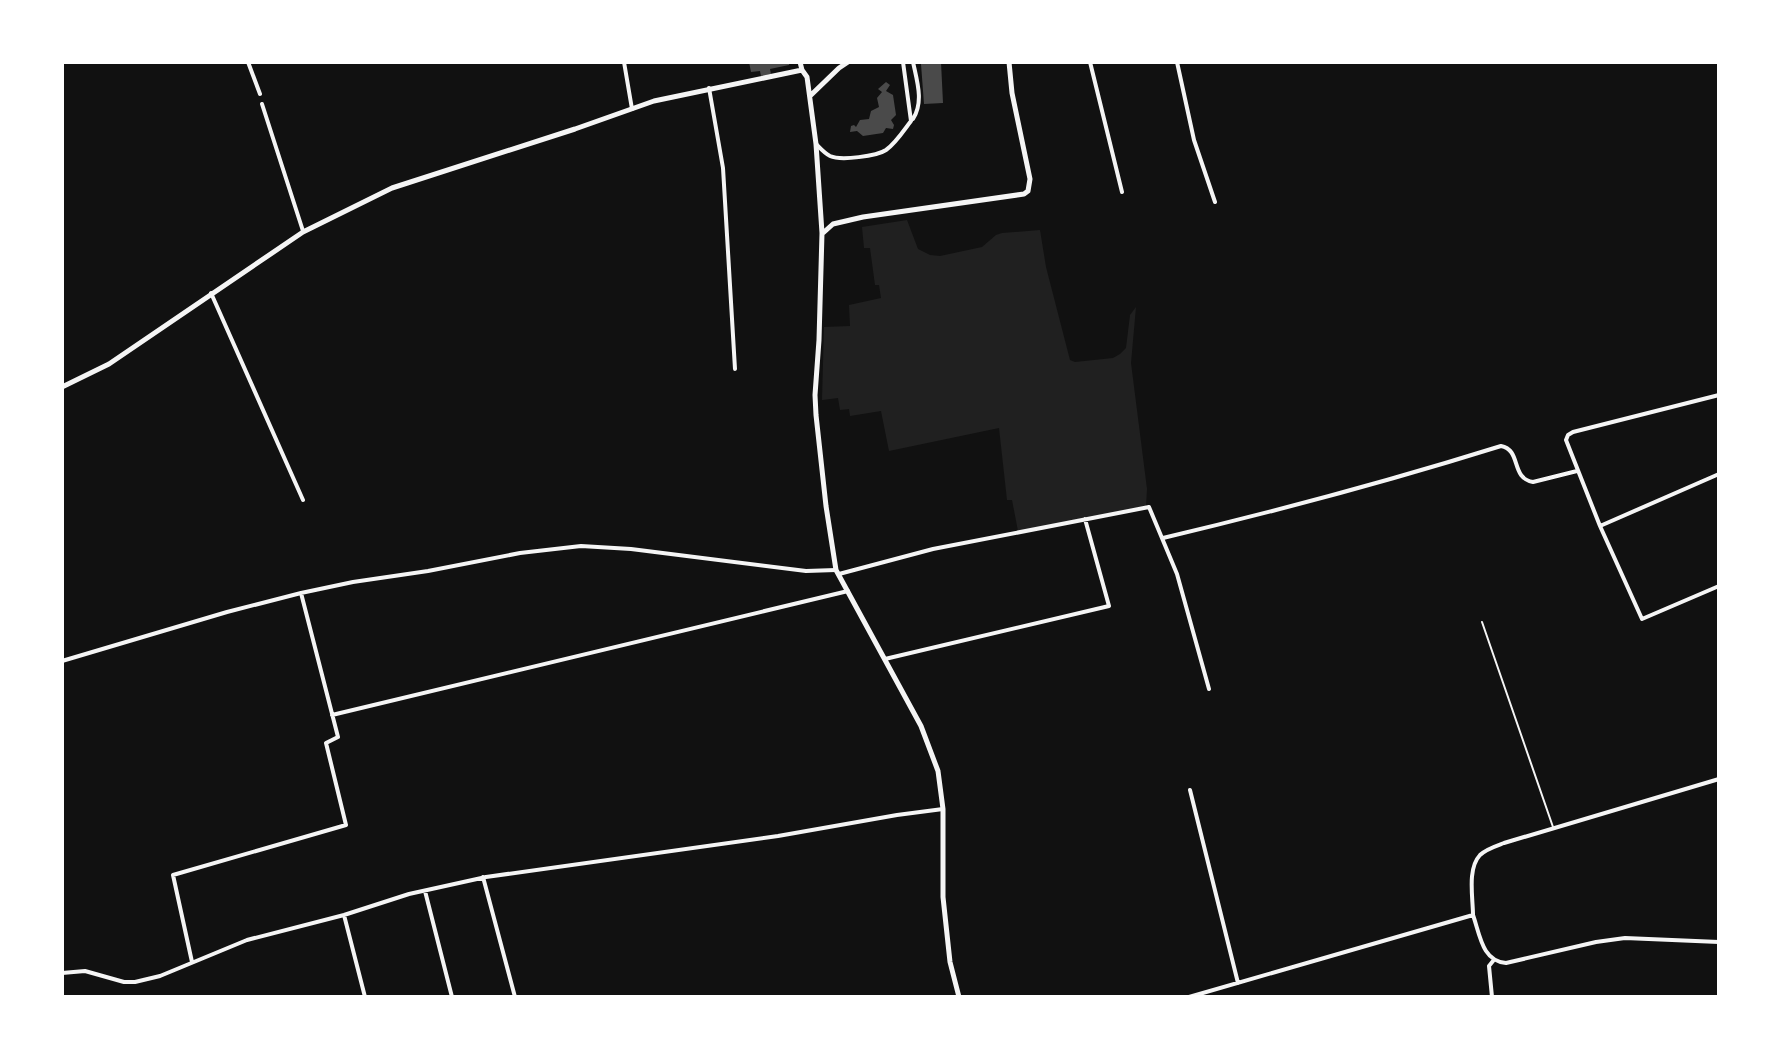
<svg xmlns="http://www.w3.org/2000/svg" width="1781" height="1059" viewBox="0 0 1781 1059" font-family="'Varela Round',sans-serif">
<style>
.green{fill:#202020}
.building{fill:#4a4a4a}
.lines{fill:none;stroke-linecap:round;stroke-linejoin:round}
.service{stroke:#f5f5f5;stroke-width:2}
.minor{stroke:#f5f5f5;stroke-width:4}
.tertiary{stroke:#f5f5f5;stroke-width:5}
</style>
<rect width="100%" height="100%" fill="#111"/>
<path class="green" d="M 907,220 L 918,249 L 930,255 L 940,256 L 982,247 L 996,235 L 1002,233 L 1040,230 L 1046,267 L 1070,360 L 1075,362 L 1113,358 L 1120,354 L 1126,348 L 1130,315 L 1136,307 L 1131,363 L 1147,489 L 1146,506 L 1018,531 L 1012,500 L 1007,500 L 999,428 L 889,451 L 881,411 L 850,416 L 849,409 L 840,410 L 838,398 L 822,400 L 824,327 L 850,326 L 849,305 L 881,298 L 879,285 L 875,285 L 870,248 L 864,248 L 862,227 Z"/>
<path class="building" d="M 749,62 L 789,62 L 789,65 L 770,69 L 771,74 L 761,76 L 760,71 L 751,72 Z
M 941,62 L 943,103 L 924,104 L 921,64 Z
M 886,82 L 890,85 L 886,91 L 893,95 L 896,115 L 891,120 L 894,125 L 893,129 L 886,128 L 883,133 L 863,136 L 857,131 L 850,132 L 851,126 L 854,125 L 856,127 L 860,120 L 869,119 L 871,111 L 879,107 L 877,98 L 882,92 L 878,89 Z"/>
<g class="lines">
<path class="service" d="M 1482,622 L 1553,827"/>
<path class="minor" d="M 248,62 L 260,94
M 624,62 L 632,109
M 1090,62 L 1122,192
M 1177,62 L 1194,140 L 1215,202
M 709,88 L 723,168 L 735,369
M 262,104 L 303,231
M 913,119 C 924,102 917,81 913,62
M 816,144 C 820,148 824,153 830,156 C 841,161 877,156 886,150 C 896,143 904,130 911,121 L 903,62
M 211,293 L 303,500
M 1719,395 L 1573,432 L 1568,435 L 1566,440 L 1600,526 L 1642,619 L 1719,586
M 1600,526 L 1719,474
M 1163,538 C 1277,511 1389,481 1501,446 C 1522,450 1510,478 1533,482 L 1577,471
M 839,574 L 933,549 L 1149,507 L 1177,574 L 1209,689
M 885,659 L 1109,606 L 1085,519
M 62,661 L 227,612 L 301,593 L 353,582 L 428,571 L 520,553 L 581,546 L 631,549 L 806,571 L 836,570
M 332,715 L 848,591
M 1190,790 L 1238,983
M 483,877 L 515,997
M 425,891 L 452,997
M 344,915 L 365,997
M 1473,915 C 1480,935 1482,961 1506,963 L 1596,942 L 1625,938 L 1719,942
M 192,962 L 173,875 L 346,825 L 326,743 L 338,737 L 301,593
M 62,973 L 85,971 L 124,982 L 135,982 L 160,976 L 247,940 L 344,915 L 409,894 L 486,877 L 778,836 L 897,815 L 943,809
M 1189,997 L 1473,915 C 1473,898 1467,869 1480,855 C 1486,849 1496,846 1504,843 L 1719,779
M 1492,997 L 1489,966 L 1493,961"/>
<path class="tertiary" d="M 800,62 L 802,70 L 807,77 L 816,144 L 822,233 L 819,340 L 815,395 L 816,415 L 826,506 L 836,570 L 921,726 L 938,771 L 943,809 L 943,897 L 950,962 L 959,997
M 810,96 L 839,68 L 848,62
M 823,233 L 833,224 L 863,217 L 1024,194 L 1028,191 L 1030,179 L 1012,93 L 1009,62
M 62,387 L 109,364 L 303,232 L 392,188 L 575,129 L 654,101 L 802,70"/>
</g>
<rect width="1781" height="1059" fill="none" stroke="#ffffff" stroke-width="128"/>
</svg>
